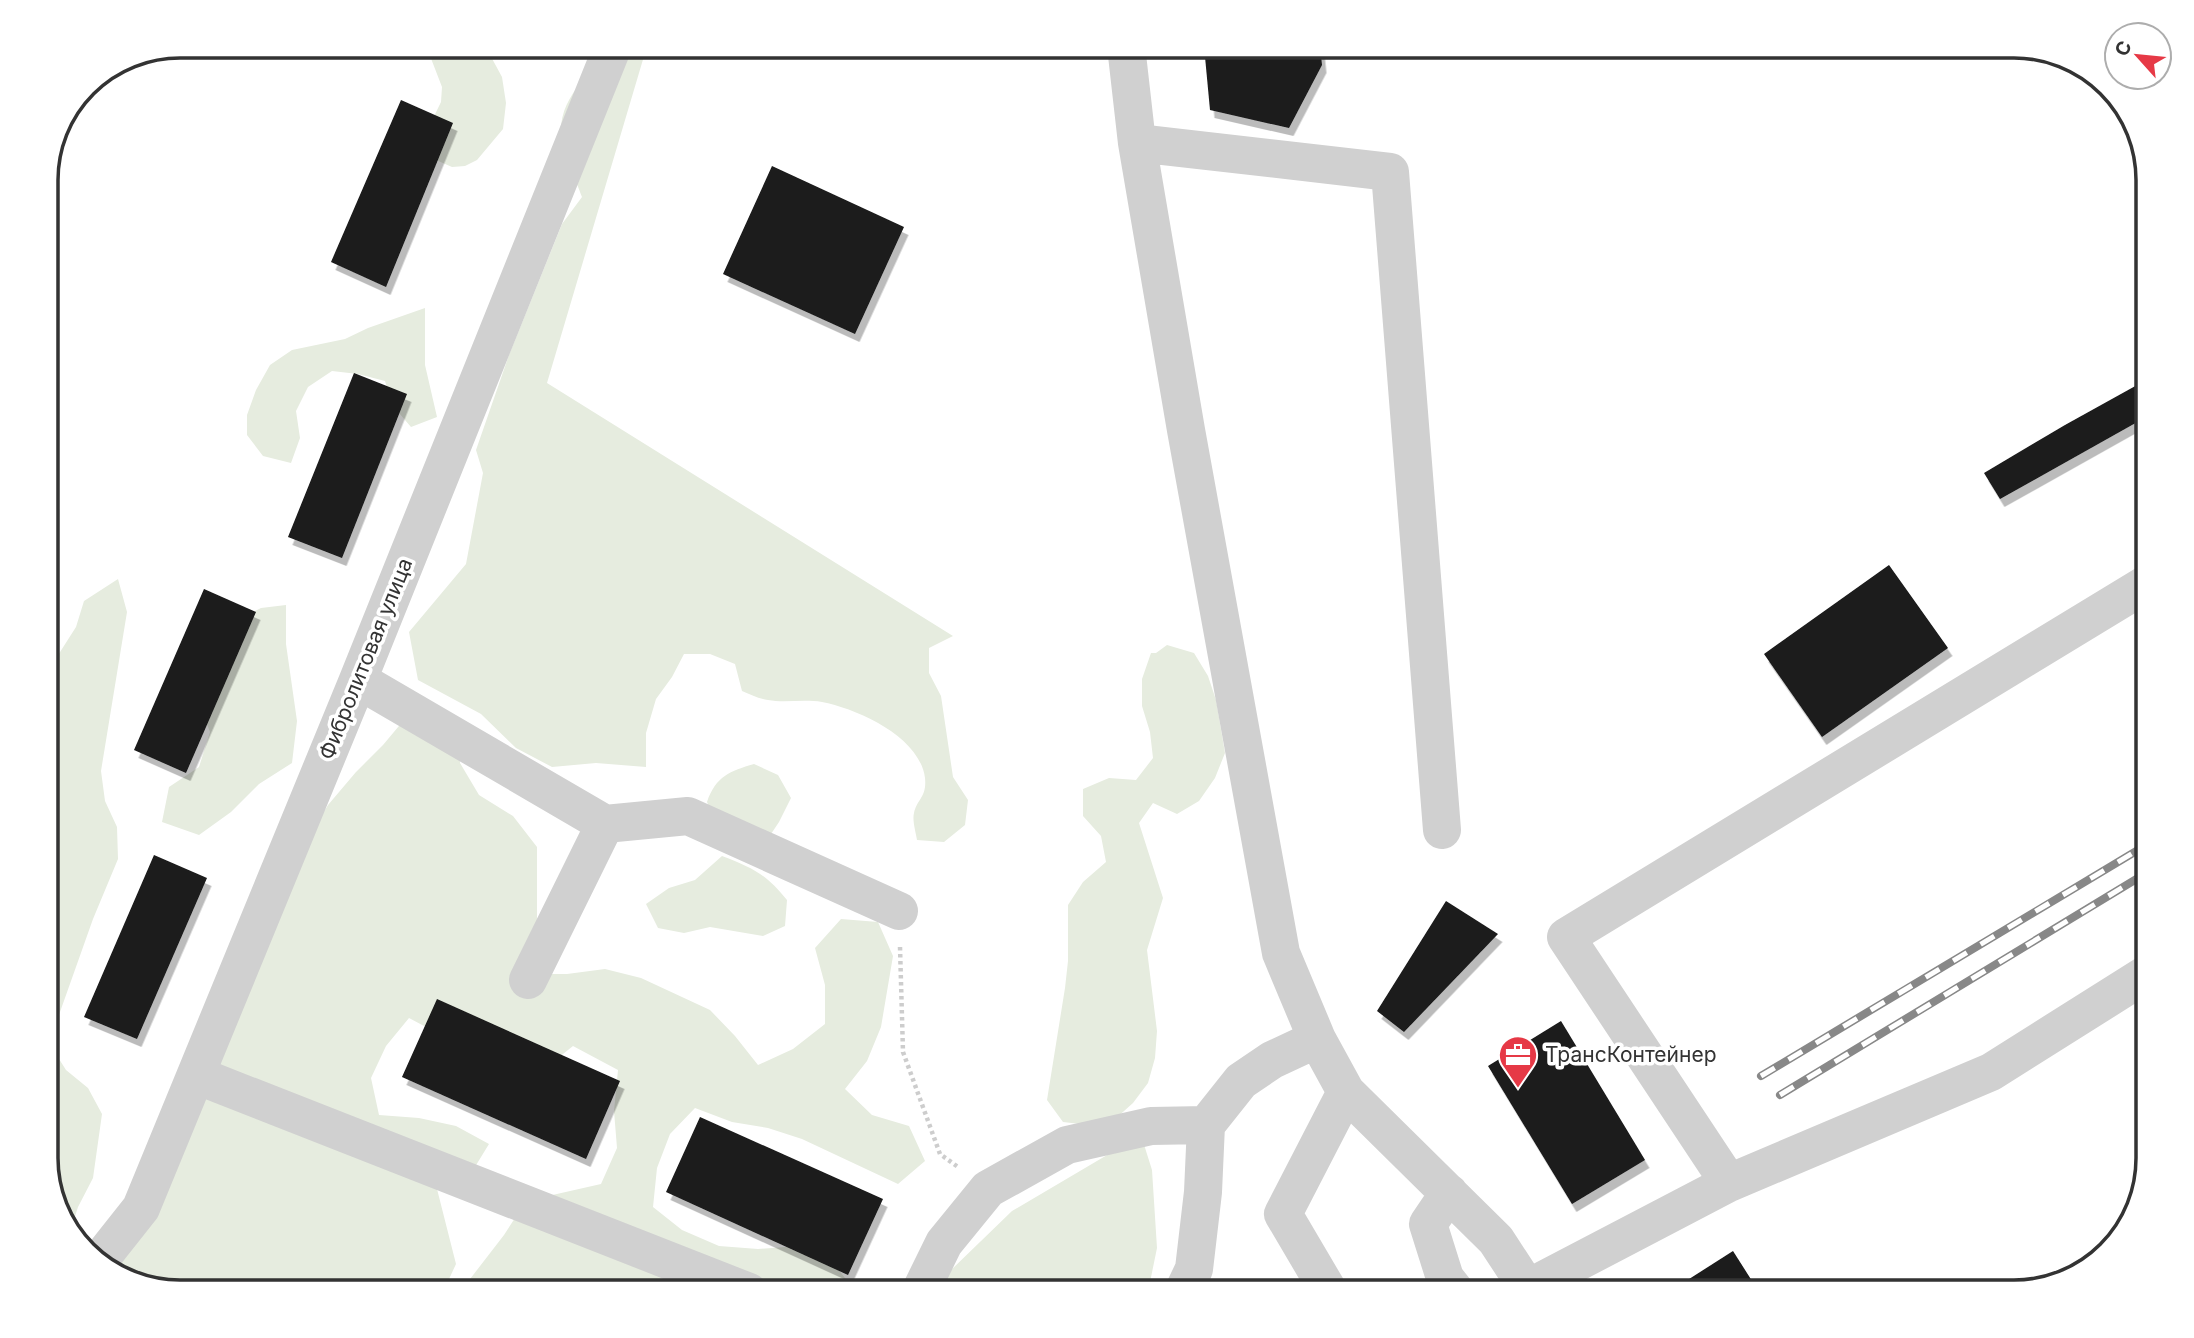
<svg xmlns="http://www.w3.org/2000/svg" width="2194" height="1338" viewBox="0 0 2194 1338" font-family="Inter,sans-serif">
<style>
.green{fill:#e6ecdf}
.building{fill:#1a1a1a;filter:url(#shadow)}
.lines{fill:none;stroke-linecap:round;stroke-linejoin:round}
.path{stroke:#cdcdcd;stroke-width:4.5;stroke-dasharray:3.5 3.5;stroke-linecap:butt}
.minor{stroke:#d0d0d0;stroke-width:38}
.rail-casing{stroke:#888;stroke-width:8}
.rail{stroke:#fff;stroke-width:5;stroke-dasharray:16;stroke-linecap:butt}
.labels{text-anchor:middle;stroke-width:7;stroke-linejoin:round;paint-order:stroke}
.street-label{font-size:21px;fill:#333;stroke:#fff}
.poi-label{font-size:21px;fill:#333;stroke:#fff;text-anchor:start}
.rim{fill:none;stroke:#333;stroke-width:3.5}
</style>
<defs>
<filter id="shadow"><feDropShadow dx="4.5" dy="8" stdDeviation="0" flood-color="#0004"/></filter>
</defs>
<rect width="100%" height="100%" fill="#fff"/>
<path class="green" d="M 428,46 L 479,46 L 489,53 L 502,77 L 506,103 L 503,129 L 477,160 L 465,166 L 452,167 L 427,156 L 421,143 L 441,102 L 442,87 L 427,48 Z
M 620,46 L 647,46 L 547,383 L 953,636 L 929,648 L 929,673 L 941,696 L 953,777 L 968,800 L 965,825 L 944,842 L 917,840 C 916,833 912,820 914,813 C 917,799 927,797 925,778 C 920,737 858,709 822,702 C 804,699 784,703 768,700 C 759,699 750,694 742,691 L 735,664 L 710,654 L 684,654 L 672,677 L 656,699 L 646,733 L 646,767 L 596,763 L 552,767 L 516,748 L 481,714 L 418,680 L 409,632 L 466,564 L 483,473 L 476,450 L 509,355 L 562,224 L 582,197 C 577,183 561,147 561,134 C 559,95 594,69 620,46 Z
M 425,308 L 425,365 L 437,417 L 411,427 L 393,406 L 385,381 L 358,374 L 332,371 L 308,387 L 296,411 L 300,438 L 291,463 L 263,456 L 247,435 L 247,415 L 256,390 L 270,365 L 292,350 L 345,339 L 368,328 Z
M 118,579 L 127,612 L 101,771 L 105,801 L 117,827 L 118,859 L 93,919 L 49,1043 L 66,1070 L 88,1088 L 102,1114 L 93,1178 L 78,1207 L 70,1232 L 64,1226 L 46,1166 L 46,674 L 76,627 L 84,601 Z
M 286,605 L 286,644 L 297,721 L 292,763 L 259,784 L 231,812 L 199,835 L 162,822 L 169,787 L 199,767 L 210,732 L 197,698 L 230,624 L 261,608 Z
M 1167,645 L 1194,653 L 1208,676 L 1216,700 L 1225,753 L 1215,778 L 1199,801 L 1177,814 L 1153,803 L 1139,823 L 1163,898 L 1147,950 L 1157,1031 L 1155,1058 L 1148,1083 L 1133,1103 L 1114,1120 L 1089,1125 L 1063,1122 L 1047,1100 L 1065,988 L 1068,961 L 1068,905 L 1083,882 L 1106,862 L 1101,836 L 1083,816 L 1083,789 L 1109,778 L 1136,780 L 1153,758 L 1150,732 L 1142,706 L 1142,679 L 1151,653 L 1156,653 Z
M 409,714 L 459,726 L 460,763 L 479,795 L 513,816 L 537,847 L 537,939 L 533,974 L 567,974 L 605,969 L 641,978 L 710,1010 L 735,1036 L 758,1065 L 793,1049 L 825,1024 L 825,985 L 815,948 L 841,919 L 878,922 L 893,956 L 881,1027 L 867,1061 L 845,1089 L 872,1115 L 909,1126 L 925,1161 L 898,1184 L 802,1139 L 768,1128 L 732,1122 L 695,1108 L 670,1134 L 657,1168 L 653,1207 L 682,1230 L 719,1246 L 758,1249 L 798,1246 L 834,1264 L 856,1292 L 460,1292 L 504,1235 L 526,1201 L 601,1184 L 617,1148 L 614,1111 L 618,1070 L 573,1046 L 543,1070 L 441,1035 L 409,1018 L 386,1046 L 371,1078 L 379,1115 L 419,1118 L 456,1126 L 489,1144 L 470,1175 L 437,1189 L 456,1264 L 443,1292 L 180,1292 L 112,1274 L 101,1263 L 307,840 L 328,805 L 356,772 L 383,745 Z
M 754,764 L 778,775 L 791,798 L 779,822 L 765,843 L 717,825 L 707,802 C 716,776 730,771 754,764 Z
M 722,856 C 753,868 766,874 787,900 L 785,926 L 763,936 L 710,927 L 684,933 L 658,928 L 646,904 L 669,888 L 695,880 Z
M 1141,1135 L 1152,1170 L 1157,1248 L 1148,1292 L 933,1292 L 950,1271 L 1012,1211 Z"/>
<path class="building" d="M 1204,46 L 1320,46 L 1322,65 L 1289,128 L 1210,110 Z
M 401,100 L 453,123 L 386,287 L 331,262 Z
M 772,166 L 904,227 L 855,334 L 723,274 Z
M 354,373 L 407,394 L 342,558 L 288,537 Z
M 2148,379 L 2148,416 L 2000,499 L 1984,473 L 2065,425 Z
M 1889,565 L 1948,648 L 1822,737 L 1764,654 Z
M 204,589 L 256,612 L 186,773 L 134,750 Z
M 154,855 L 207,878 L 137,1039 L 84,1017 Z
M 1446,901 L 1498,934 L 1404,1032 L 1377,1011 Z
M 437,999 L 620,1081 L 586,1159 L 402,1077 Z
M 1561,1021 L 1645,1160 L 1572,1204 L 1488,1066 Z
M 700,1117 L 883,1199 L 848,1275 L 666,1192 Z
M 1733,1251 L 1759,1292 L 1693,1292 L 1686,1281 Z"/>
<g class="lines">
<path class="path" d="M 900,947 L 903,1052 L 940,1154 L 958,1167"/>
<path class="minor" d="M 1126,46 L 1137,143 L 1186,430 L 1281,953 L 1317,1039 L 1346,1092 L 1496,1240 L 1530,1292
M 1137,143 L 1390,172 L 1442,830
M 358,680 L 605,824 L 528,980
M 605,824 L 688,816 L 899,911
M 196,1075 L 749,1292
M 1729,1183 L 1991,1072 L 2148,973
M 1449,1193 L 1428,1224 L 1445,1278 L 1456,1292
M 99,1261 L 141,1208 L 358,680 L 613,46
M 920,1292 L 944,1243 L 988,1189 L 1067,1145 L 1151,1126 L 1206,1125
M 1183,1292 L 1194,1269 L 1203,1192 L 1206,1125 L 1241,1081 L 1272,1060 L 1317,1039
M 1329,1292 L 1283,1214 L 1346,1092
M 1523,1292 L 1528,1288 L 1729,1183 L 1566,937 L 2148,583"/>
<g class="rail-casing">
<path id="rail" d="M 1761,1076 L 2148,844
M 1780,1095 L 2148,872"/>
</g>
<use href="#rail" class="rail"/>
</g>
<defs>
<g id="office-pin" transform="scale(2.0125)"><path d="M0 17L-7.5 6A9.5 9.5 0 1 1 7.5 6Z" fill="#e63946" stroke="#fff"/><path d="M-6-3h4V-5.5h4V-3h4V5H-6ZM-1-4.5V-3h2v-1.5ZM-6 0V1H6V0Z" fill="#fff"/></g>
</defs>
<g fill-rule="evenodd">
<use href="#office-pin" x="1518" y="1055"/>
</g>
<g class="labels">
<g class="street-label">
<text transform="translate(366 659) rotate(-68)" y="7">Фибролитовая улица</text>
</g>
<g class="poi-label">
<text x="1545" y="1062">ТрансКонтейнер</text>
</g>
</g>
<path d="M0 0H2194V1338H0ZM180 58H2014A122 122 0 0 1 2136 180V1158A122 122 0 0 1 2014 1280H180A122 122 0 0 1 58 1158V180A122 122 0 0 1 180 58Z" fill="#fff" fill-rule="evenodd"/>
<path class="rim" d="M180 58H2014A122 122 0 0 1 2136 180V1158A122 122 0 0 1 2014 1280H180A122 122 0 0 1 58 1158V180A122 122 0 0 1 180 58Z"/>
<g transform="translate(2138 56) rotate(297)"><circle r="33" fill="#ffffff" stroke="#adadad" stroke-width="2"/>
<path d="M0-5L12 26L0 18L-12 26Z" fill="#e63946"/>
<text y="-10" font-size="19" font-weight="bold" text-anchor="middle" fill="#333333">С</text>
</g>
</svg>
